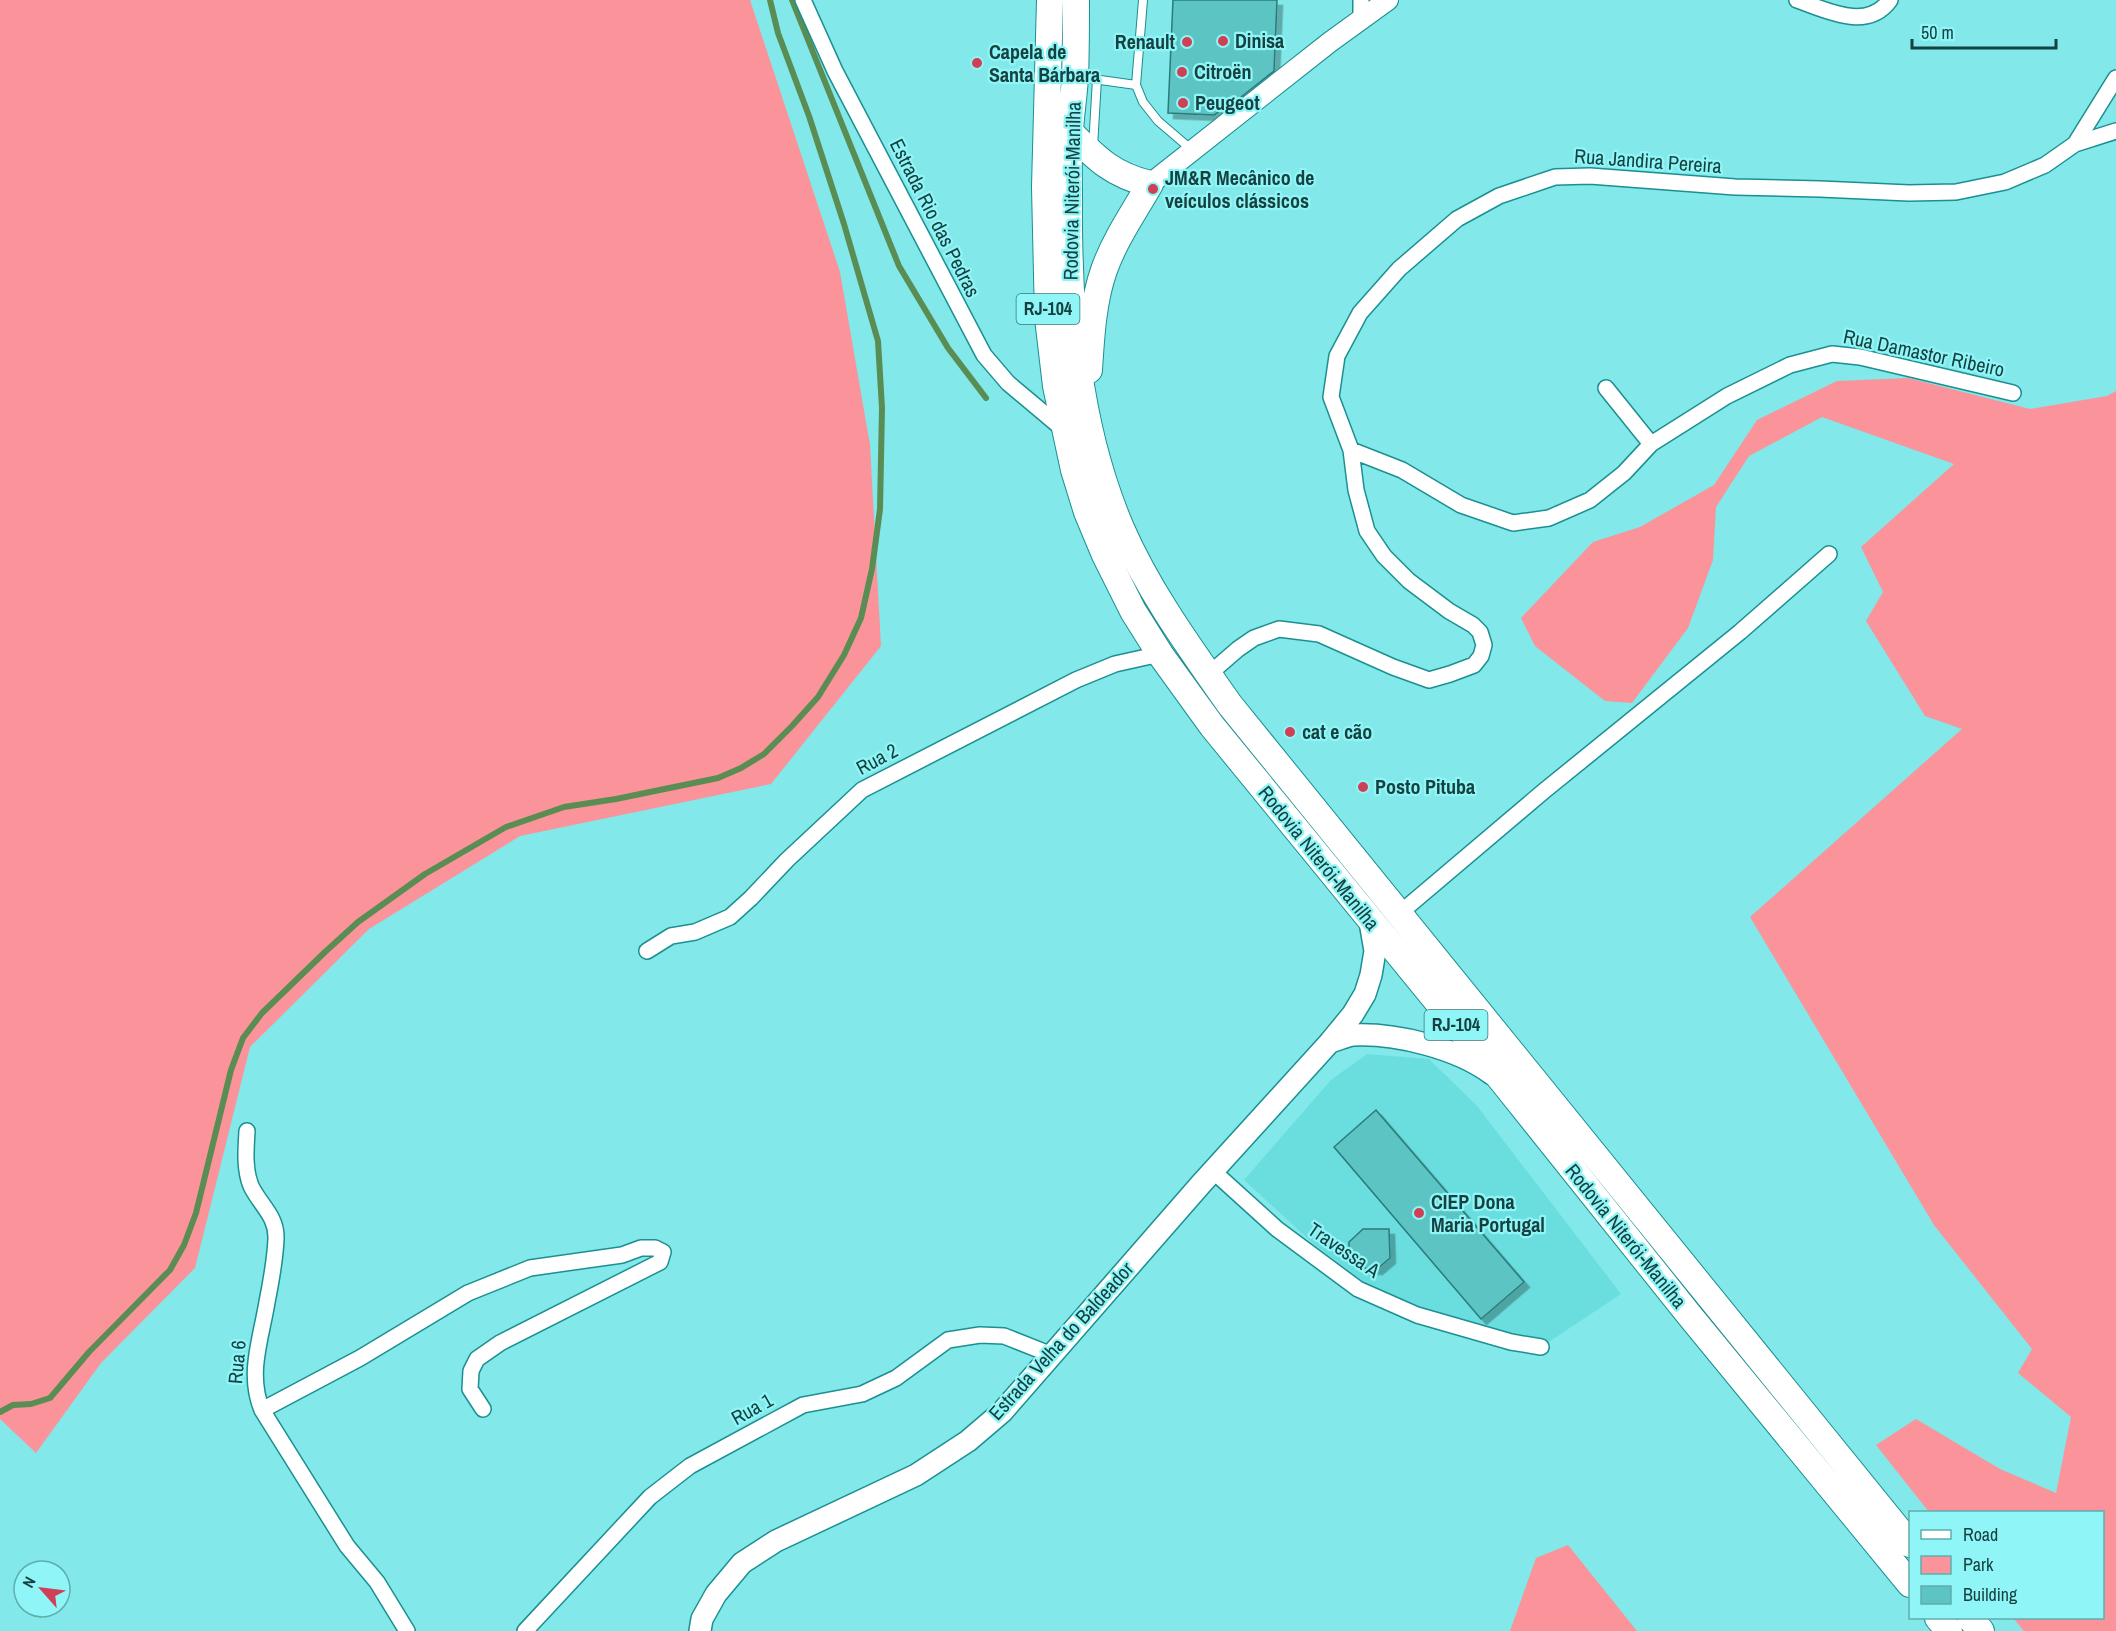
<svg xmlns="http://www.w3.org/2000/svg" width="2116" height="1631" viewBox="0 0 2116 1631" font-family="'Archivo Narrow',sans-serif">
<style>
.built{fill:#6adede}
.green{fill:#fb939a}
.lines{fill:none;stroke-linecap:round;stroke-linejoin:round}
.stream{stroke:#5a8d53;stroke-width:6}
.building{fill:#5dc4c4;stroke:#2b7b7c;stroke-width:1.5;filter:url(#shadow)}
.service-casing{stroke:#1b8f91;stroke-width:10}
.minor-casing{stroke:#1b8f91;stroke-width:18}
.tertiary-casing{stroke:#1b8f91;stroke-width:22}
.secondary-casing{stroke:#1b8f91;stroke-width:24}
.trunk-casing{stroke:#1b8f91;stroke-width:28}
.service{stroke:#fff;stroke-width:8}
.minor{stroke:#fff;stroke-width:15}
.tertiary{stroke:#fff;stroke-width:20}
.secondary{stroke:#fff;stroke-width:21}
.trunk{stroke:#fff;stroke-width:26}
.poi-dot{fill:#cf3f56;stroke:#90f5f6;stroke-width:2}
.labels{text-anchor:middle;stroke-width:4.5;stroke-linejoin:round;paint-order:stroke}
.shield{fill:#90f5f6;stroke:#3a7777;stroke-width:1.5}
.shield-label{font-size:18px;font-weight:bold;fill:#154141}
.poi-label{font-size:20px;font-weight:bold;fill:#154141;stroke:#90f5f6;text-anchor:start}
.street-label{font-size:20px;fill:#154141;stroke:#90f5f6}
</style>
<defs>
<filter id="shadow"><feDropShadow dx="5.5" dy="5.5" stdDeviation="0" flood-color="#0004"/></filter>
</defs>
<rect width="100%" height="100%" fill="#82e8e9"/>
<path class="built" d="M 1367,1054 L 1429,1059 L 1477,1106 L 1621,1294 L 1541,1347 L 1417,1315 L 1364,1282 L 1316,1246 L 1244,1180 L 1331,1080 Z"/>
<path class="green" d="M 0,0 L 750,0 L 840,272 L 870,445 L 881,646 L 771,784 L 520,836 L 369,929 L 250,1047 L 195,1268 L 101,1363 L 36,1453 L 0,1419 Z
M 1908,378 L 2030,409 L 2107,396 L 2116,391 L 2116,1631 L 2024,1631 L 2013,1618 L 2102,1618 L 2102,1512 L 1929,1512 L 1876,1445 L 1916,1419 L 2000,1469 L 2056,1493 L 2071,1417 L 2018,1373 L 2032,1349 L 1934,1225 L 1750,917 L 1962,729 L 1925,716 L 1866,621 L 1883,592 L 1861,547 L 1954,464 L 1822,417 L 1749,456 L 1716,507 L 1713,560 L 1688,628 L 1632,703 L 1605,701 L 1535,646 L 1521,618 L 1593,542 L 1640,527 L 1714,485 L 1757,420 L 1837,381 Z
M 1568,1545 L 1637,1631 L 1510,1631 L 1536,1558 Z"/>
<g class="lines">
<path class="stream" d="M 792,0 L 899,266 L 948,348 L 986,398
M 0,1412 L 13,1405 L 31,1404 L 50,1398 L 89,1352 L 170,1270 L 184,1245 L 196,1213 L 231,1070 L 243,1038 L 262,1013 L 325,952 L 358,922 L 425,874 L 506,827 L 564,807 L 616,799 L 718,778 L 741,768 L 764,754 L 792,726 L 818,697 L 844,655 L 861,618 L 872,569 L 880,509 L 882,408 L 878,341 L 844,224 L 809,116 L 778,33 L 770,0"/>
</g>
<path class="building" d="M 1173,0 L 1277,0 L 1274,71 L 1236,101 L 1214,115 L 1168,113 Z
M 1376,1110 L 1524,1282 L 1481,1319 L 1334,1147 Z
M 1363,1229 L 1389,1229 L 1390,1258 L 1377,1269 L 1360,1268 L 1349,1255 L 1349,1242 Z"/>
<g class="lines">
<g class="service-casing">
<path id="service" d="M 1143,0 L 1136,85 L 1143,102 L 1158,121 L 1192,150
M 1079,77 L 1136,85
M 1093,147 L 1097,79"/>
</g>
<g class="minor-casing">
<path id="minor" d="M 803,0 L 835,71 L 984,355 L 1008,383 L 1064,430
M 1797,0 C 1826,10 1867,32 1890,0
M 1361,19 L 1361,0
M 2075,144 L 2116,78
M 1606,388 L 1651,444
M 1351,450 L 1402,470 L 1461,505 L 1513,523 L 1549,518 L 1590,500 L 1624,473 L 1651,444 L 1727,396 L 1790,365 L 1832,354 L 1860,357 L 2013,393
M 1208,675 L 1238,649 L 1254,638 L 1279,629 L 1319,634 L 1393,667 L 1429,680 L 1450,674 L 1474,665 L 1481,656 L 1484,645 L 1480,632 L 1473,625 L 1449,611 L 1409,581 L 1384,556 L 1367,531 L 1356,490 L 1351,450 L 1331,397 L 1337,356 L 1360,313 L 1399,269 L 1457,219 L 1499,196 L 1555,177 L 1590,176 L 1735,187 L 1820,189 L 1909,193 L 1956,192 L 2005,182 L 2045,165 L 2075,144 L 2116,131
M 1400,913 L 1544,791 L 1740,632 L 1829,554
M 647,951 L 671,936 L 695,932 L 730,917 L 751,898 L 787,860 L 862,790 L 1076,680 L 1115,664 L 1160,654
M 247,1131 C 246,1149 244,1169 251,1186 C 260,1205 277,1216 276,1239 C 275,1260 271,1282 267,1302 C 261,1339 247,1374 262,1410 L 347,1546 L 377,1582 L 407,1631
M 1213,1171 L 1277,1229 L 1358,1289 L 1417,1315 L 1511,1342 L 1541,1347
M 262,1410 L 360,1358 L 468,1293 L 530,1268 L 622,1255 L 641,1248 L 655,1248 L 663,1252 L 660,1262 L 500,1343 L 477,1359 L 471,1371 L 470,1389 L 483,1409
M 525,1631 L 650,1497 L 690,1466 L 803,1405 L 862,1394 L 896,1378 L 948,1340 L 980,1335 L 1004,1336 L 1052,1355"/>
</g>
<g class="tertiary-casing">
<path id="tertiary" d="M 1150,184 L 1330,42 L 1388,0"/>
</g>
<g class="secondary-casing">
<path id="secondary" d="M 1330,1042 C 1338,1040 1345,1036 1353,1035 C 1396,1033 1457,1048 1492,1074
M 700,1631 L 702,1619 L 716,1594 L 742,1563 L 776,1541 L 916,1475 L 968,1441 L 1002,1412 L 1201,1184 L 1330,1042 L 1353,1014 L 1365,994 L 1371,975 L 1375,951 L 1370,922"/>
</g>
<g class="trunk-casing">
<path id="trunk" d="M 1050,0 L 1045,187 L 1048,318 L 1056,386 L 1074,470 L 1087,512 L 1105,555 L 1133,611 L 1160,654 L 1212,726 L 1503,1082 L 1690,1316 L 1910,1584
M 1076,0 C 1076,26 1076,51 1075,77 C 1074,95 1071,113 1070,131 C 1068,154 1069,176 1069,199 C 1068,309 1077,425 1121,528 C 1149,592 1190,648 1230,705 L 1910,1544
M 1070,132 C 1096,158 1112,175 1150,184 C 1134,212 1115,239 1104,270 C 1093,301 1091,338 1089,370
M 1938,1618 L 1949,1631
M 1970,1618 L 1981,1631"/>
</g>
<use href="#service" class="service"/>
<use href="#minor" class="minor"/>
<use href="#tertiary" class="tertiary"/>
<use href="#secondary" class="secondary"/>
<use href="#trunk" class="trunk"/>
</g>
<g class="poi-dot">
<circle cx="1223" cy="41" r="6"/>
<circle cx="1187" cy="42" r="6"/>
<circle cx="977" cy="63" r="6"/>
<circle cx="1182" cy="72" r="6"/>
<circle cx="1183" cy="103" r="6"/>
<circle cx="1153" cy="189" r="6"/>
<circle cx="1290" cy="732" r="6"/>
<circle cx="1363" cy="787" r="6"/>
<circle cx="1419" cy="1213" r="6"/>
</g>
<g class="labels">
<g class="shield">
<rect x="1016.5" y="294" width="63" height="30" rx="4.5"/>
<rect x="1424.5" y="1010" width="63" height="30" rx="4.5"/>
</g>
<g class="shield-label">
<text x="1048" y="315">RJ-104</text>
<text x="1456" y="1031">RJ-104</text>
</g>
<g class="poi-label">
<text x="1235" y="48">Dinisa</text>
<text x="1175" y="49" text-anchor="end">Renault</text>
<text x="989" y="59">Capela de<tspan x="989" dy="23">Santa Bárbara</tspan></text>
<text x="1194" y="79">Citroën</text>
<text x="1195" y="110">Peugeot</text>
<text x="1165" y="185">JM&amp;R Mecânico de<tspan x="1165" dy="23">veículos clássicos</tspan></text>
<text x="1302" y="739">cat e cão</text>
<text x="1375" y="794">Posto Pituba</text>
<text x="1431" y="1209">CIEP Dona<tspan x="1431" dy="23">Maria Portugal</tspan></text>
</g>
<g class="street-label">
<text transform="translate(1648 161) rotate(4)" y="7">Rua Jandira Pereira</text>
<text transform="translate(1072 191) rotate(-89)" y="7">Rodovia Niterói-Manilha</text>
<text transform="translate(935 218) rotate(63)" y="7">Estrada Rio das Pedras</text>
<text transform="translate(1924 353) rotate(12)" y="7">Rua Damastor Ribeiro</text>
<text transform="translate(877 759) rotate(-28)" y="7">Rua 2</text>
<text transform="translate(1319 858) rotate(51)" y="7">Rodovia Niterói-Manilha</text>
<text transform="translate(1626 1236) rotate(51)" y="7">Rodovia Niterói-Manilha</text>
<text transform="translate(1344 1250) rotate(34)" y="7">Travessa A</text>
<text transform="translate(1061 1341) rotate(-48)" y="7">Estrada Velha do Baldeador</text>
<text transform="translate(237 1362) rotate(-85)" y="7">Rua 6</text>
<text transform="translate(752 1409) rotate(-29)" y="7">Rua 1</text>
</g>
</g>
<rect x="1909" y="1511" width="195" height="108" fill="#90f5f6" stroke="#5fadae" stroke-width="1.5"/>
<rect x="1921" y="1530" width="30" height="9" fill="#ffffff" stroke="#5fadae" stroke-width="1.5"/>
<text x="1963" y="1541" font-size="18" fill="#154141">Road</text>
<rect x="1921" y="1556" width="30" height="18" fill="#fb939a" stroke="#5fadae" stroke-width="1.5"/>
<text x="1963" y="1571" font-size="18" fill="#154141">Park</text>
<rect x="1921" y="1586" width="30" height="18" fill="#5dc4c4" stroke="#5fadae" stroke-width="1.5"/>
<text x="1963" y="1601" font-size="18" fill="#154141">Building</text>
<g transform="translate(42 1589) rotate(298)"><circle r="28" fill="#90f5f6" stroke="#5fadae" stroke-width="1.5"/>
<path d="M0-4.5L10 22L0 15L-10 22Z" fill="#cf3f56"/>
<text y="-9" font-size="16" font-weight="bold" text-anchor="middle" fill="#154141">N</text>
</g>
<path d="M1912 39v9h144v-9" fill="none" stroke="#154141" stroke-width="3"/>
<text x="1921" y="39" font-size="18" fill="#154141" stroke="#90f5f6" stroke-width="4.5" paint-order="stroke">50 m</text>
</svg>
